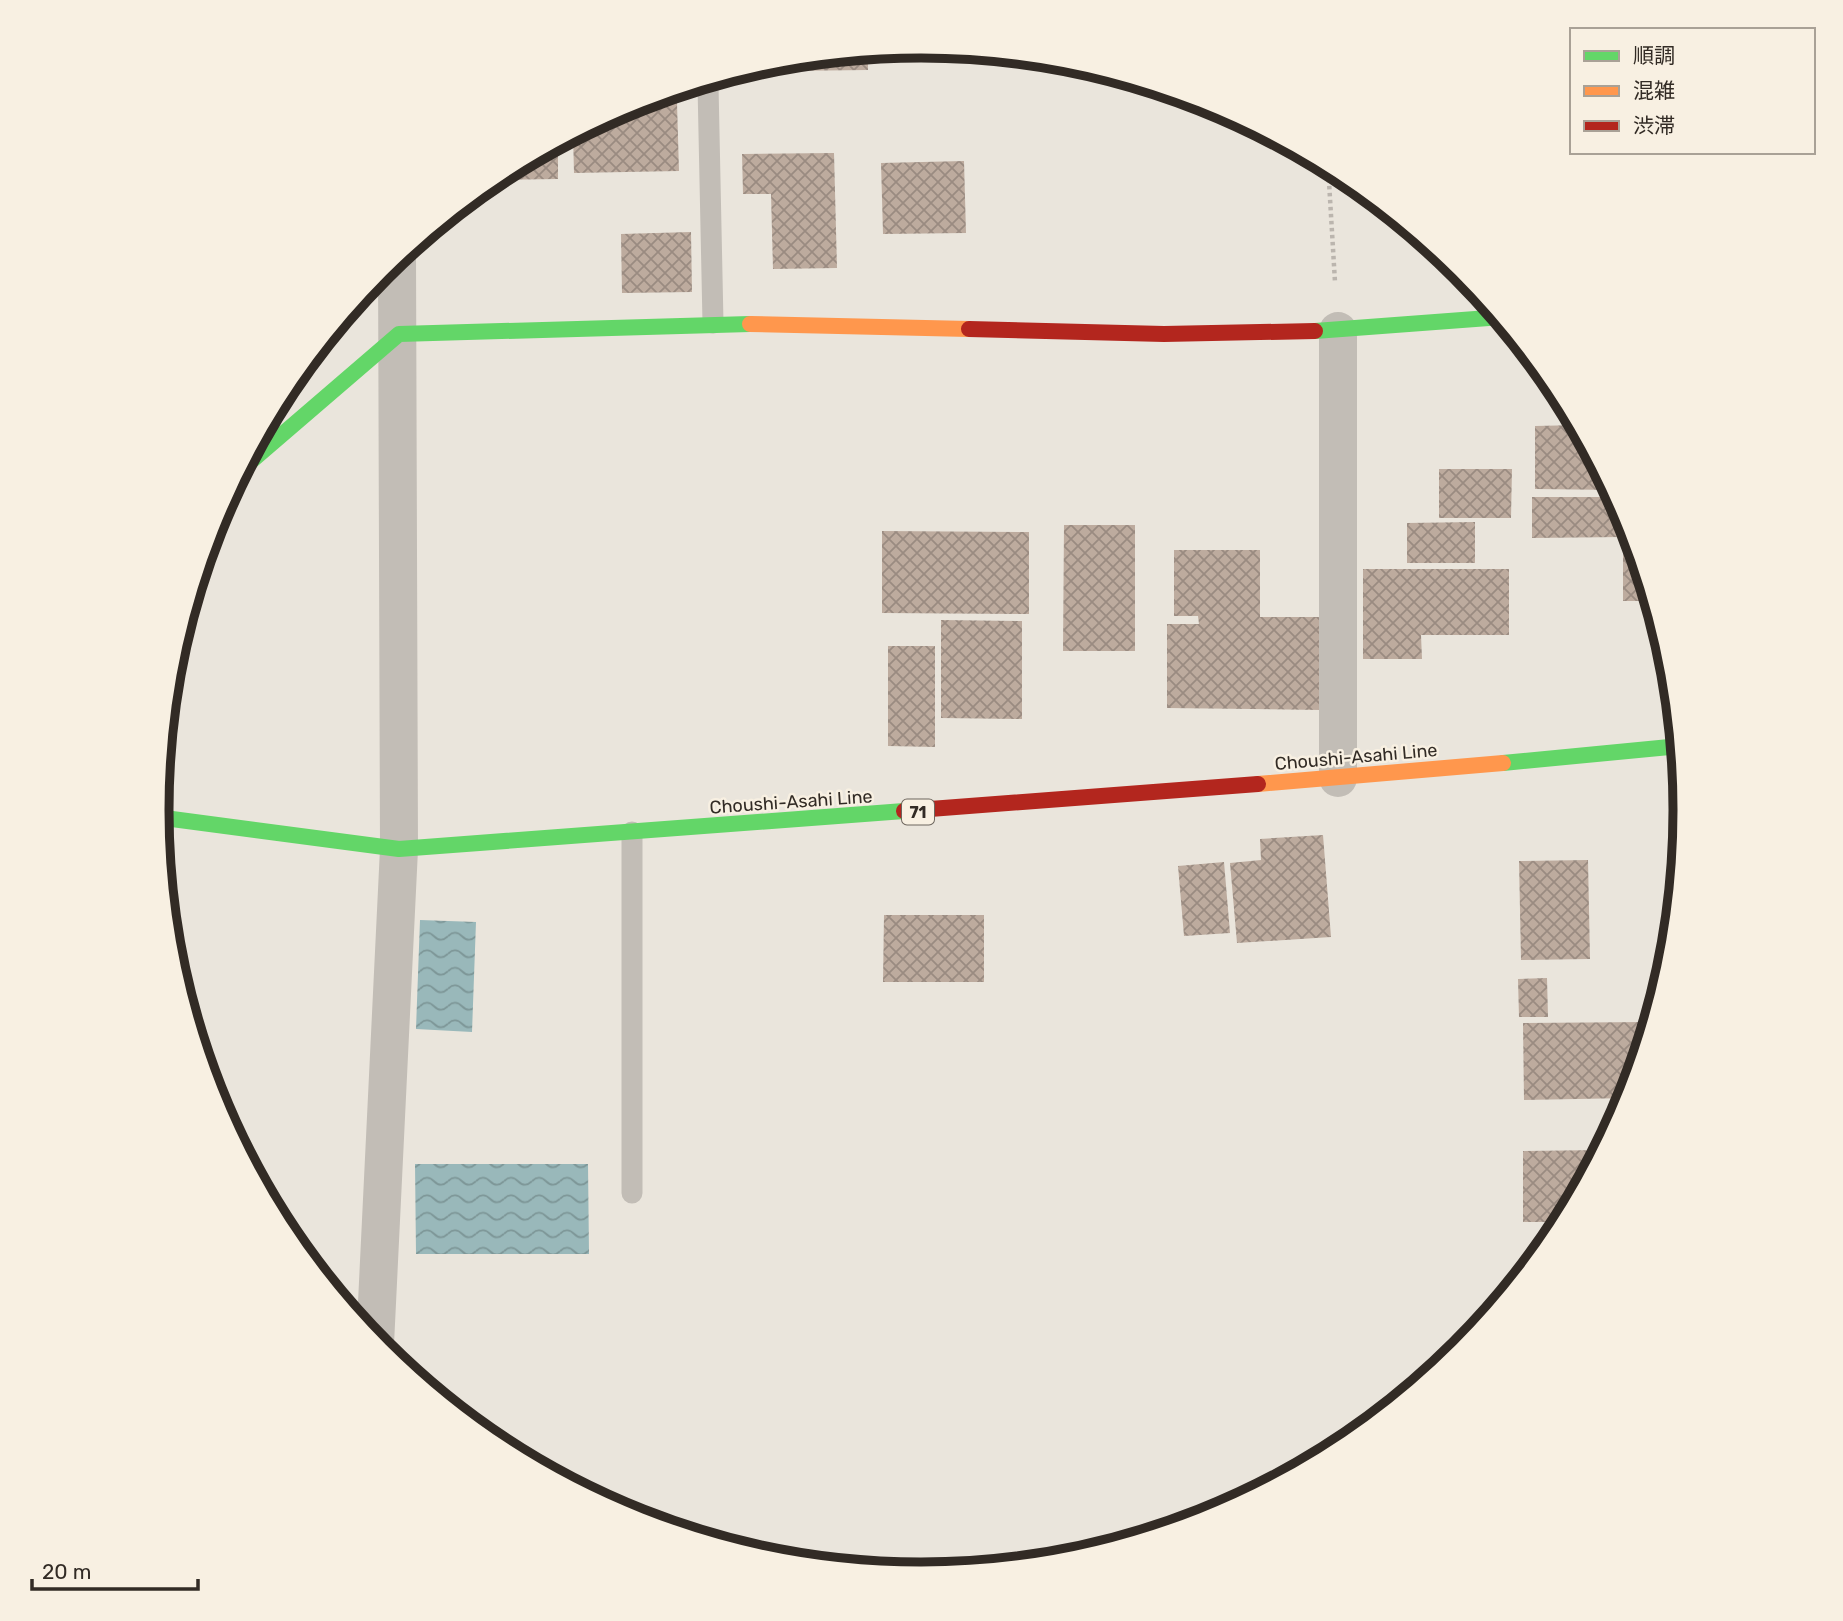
<svg xmlns="http://www.w3.org/2000/svg" width="1843" height="1621" viewBox="0 0 1843 1621" font-family="Rubik,'Noto Sans JP',sans-serif">
<style>
.water{fill:url(#water-waves)}
.building{fill:url(#building-cross-hatch)}
.lines{fill:none;stroke-linecap:round;stroke-linejoin:round}
.path{stroke:#bbb5ae;stroke-width:4.5;stroke-dasharray:3.5 3.5;stroke-linecap:butt}
.lane{stroke:#c2bdb6;stroke-width:21}
.street{stroke:#c2bdb6;stroke-width:38}
.fast{stroke:#63d668;stroke-width:16}
.slow{stroke:#ff974d;stroke-width:16}
.jam{stroke:#b3261e;stroke-width:16}
.labels{text-anchor:middle;stroke-width:5;stroke-linejoin:round;paint-order:stroke}
.shield{fill:#f8f0e2;stroke:#6d665e;stroke-width:2}
.shield-label{font-size:16px;font-weight:bold;fill:#322b25}
.street-label{font-size:18px;fill:#322b25;stroke:#f8f0e2}
.rim{fill:none;stroke:#322b25;stroke-width:9}
</style>
<defs>
<pattern id="water-waves" width="16" height="10" patternUnits="userSpaceOnUse" patternTransform="scale(1.75)"><rect width="16" height="10" fill="#99b8ba"/><path d="M0 5q4-4 8 0t8 0" fill="none" stroke="#7d9697"/></pattern>
<pattern id="building-cross-hatch" width="8" height="8" patternUnits="userSpaceOnUse" patternTransform="scale(1.75)"><rect width="8" height="8" fill="#bdab9e"/><path d="M0 0l8 8M0 8l8-8" fill="none" stroke="#9a8b81"/></pattern>
</defs>
<rect width="100%" height="100%" fill="#eae5dc"/>
<path class="water" d="M 420,920 L 476,922 L 472,1032 L 416,1029 Z
M 415,1164 L 588,1164 L 589,1254 L 416,1254 Z"/>
<path class="building" d="M 868,51 L 868,70 L 784,71 L 784,59 Z
M 771,61 L 771,69 L 745,69 Z
M 629,104 L 677,103 L 679,171 L 574,173 L 573,133 Z
M 558,142 L 558,179 L 489,180 L 497,174 Z
M 834,153 L 837,268 L 773,269 L 771,194 L 743,194 L 742,154 Z
M 964,161 L 966,233 L 883,234 L 881,163 Z
M 691,232 L 692,292 L 622,293 L 621,234 Z
M 1579,425 L 1613,490 L 1535,489 L 1535,426 Z
M 1439,469 L 1512,469 L 1511,518 L 1439,518 Z
M 1532,497 L 1617,497 L 1628,518 L 1653,601 L 1623,601 L 1623,537 L 1532,538 Z
M 1475,522 L 1475,563 L 1407,563 L 1407,523 Z
M 1064,525 L 1135,525 L 1135,651 L 1063,651 Z
M 882,531 L 1029,532 L 1029,614 L 882,613 Z
M 1174,550 L 1260,550 L 1260,617 L 1321,617 L 1321,710 L 1167,708 L 1167,624 L 1199,624 L 1198,616 L 1174,616 Z
M 1363,569 L 1509,569 L 1509,635 L 1421,635 L 1422,659 L 1363,659 Z
M 941,620 L 1022,621 L 1022,719 L 941,718 Z
M 888,646 L 935,646 L 935,747 L 888,746 Z
M 1323,835 L 1331,937 L 1237,943 L 1230,863 L 1261,860 L 1260,839 Z
M 1588,860 L 1590,959 L 1521,960 L 1519,861 Z
M 1224,862 L 1230,933 L 1184,936 L 1178,866 Z
M 884,915 L 984,915 L 984,982 L 883,982 Z
M 1547,978 L 1548,1017 L 1519,1017 L 1518,979 Z
M 1645,1022 L 1645,1048 L 1630,1098 L 1524,1100 L 1523,1023 Z
M 1603,1150 L 1565,1222 L 1523,1222 L 1523,1151 Z
M 1517,1261 L 1537,1261 L 1517,1285 Z"/>
<g class="lines">
<path class="path" d="M 1328,165 L 1335,282"/>
<path class="lane" d="M 708,85 L 713,323
M 632,1193 L 632,832"/>
<path class="street" d="M 1338,331 L 1338,778
M 375,1344 L 399,849 L 397,256"/>
<path class="fast" d="M 1315,331 L 1502,317
M 212,527 L 249,463 L 399,334 L 750,324
M 1503,763 L 1680,746
M 157,817 L 399,849 L 904,811"/>
<path class="slow" d="M 750,324 L 969,329
M 1258,784 L 1503,763"/>
<path class="jam" d="M 969,329 L 1164,334 L 1315,331
M 904,811 L 1258,784"/>
</g>
<g class="labels">
<rect class="shield" x="902" y="799.5" width="32" height="25" rx="5"/>
<g class="shield-label">
<text x="918" y="818">71</text>
</g>
<g class="street-label">
<text transform="translate(1356 757) rotate(-5)" y="6">Choushi-Asahi Line</text>
<text transform="translate(791 802) rotate(-4)" y="6">Choushi-Asahi Line</text>
</g>
</g>
<path d="M0 0H1843V1621H0ZM169 810a752 752 0 1 1 1504 0a752 752 0 1 1-1504 0Z" fill="#f8f0e2" fill-rule="evenodd"/>
<path class="rim" d="M169 810a752 752 0 1 1 1504 0a752 752 0 1 1-1504 0Z"/>
<rect x="1570" y="28" width="245" height="126" fill="#f8f0e2" stroke="#a9a196" stroke-width="2"/>
<rect x="1584" y="51" width="35" height="10" fill="#63d668" stroke="#a9a196" stroke-width="2"/>
<text x="1633" y="63" font-size="21" fill="#322b25">順調</text>
<rect x="1584" y="86" width="35" height="10" fill="#ff974d" stroke="#a9a196" stroke-width="2"/>
<text x="1633" y="98" font-size="21" fill="#322b25">混雑</text>
<rect x="1584" y="121" width="35" height="10" fill="#b3261e" stroke="#a9a196" stroke-width="2"/>
<text x="1633" y="133" font-size="21" fill="#322b25">渋滞</text>
<path d="M32 1579v10h166v-10" fill="none" stroke="#322b25" stroke-width="3.5"/>
<text x="42" y="1579" font-size="21" fill="#322b25" stroke="#f8f0e2" stroke-width="5" paint-order="stroke">20 m</text>
</svg>
